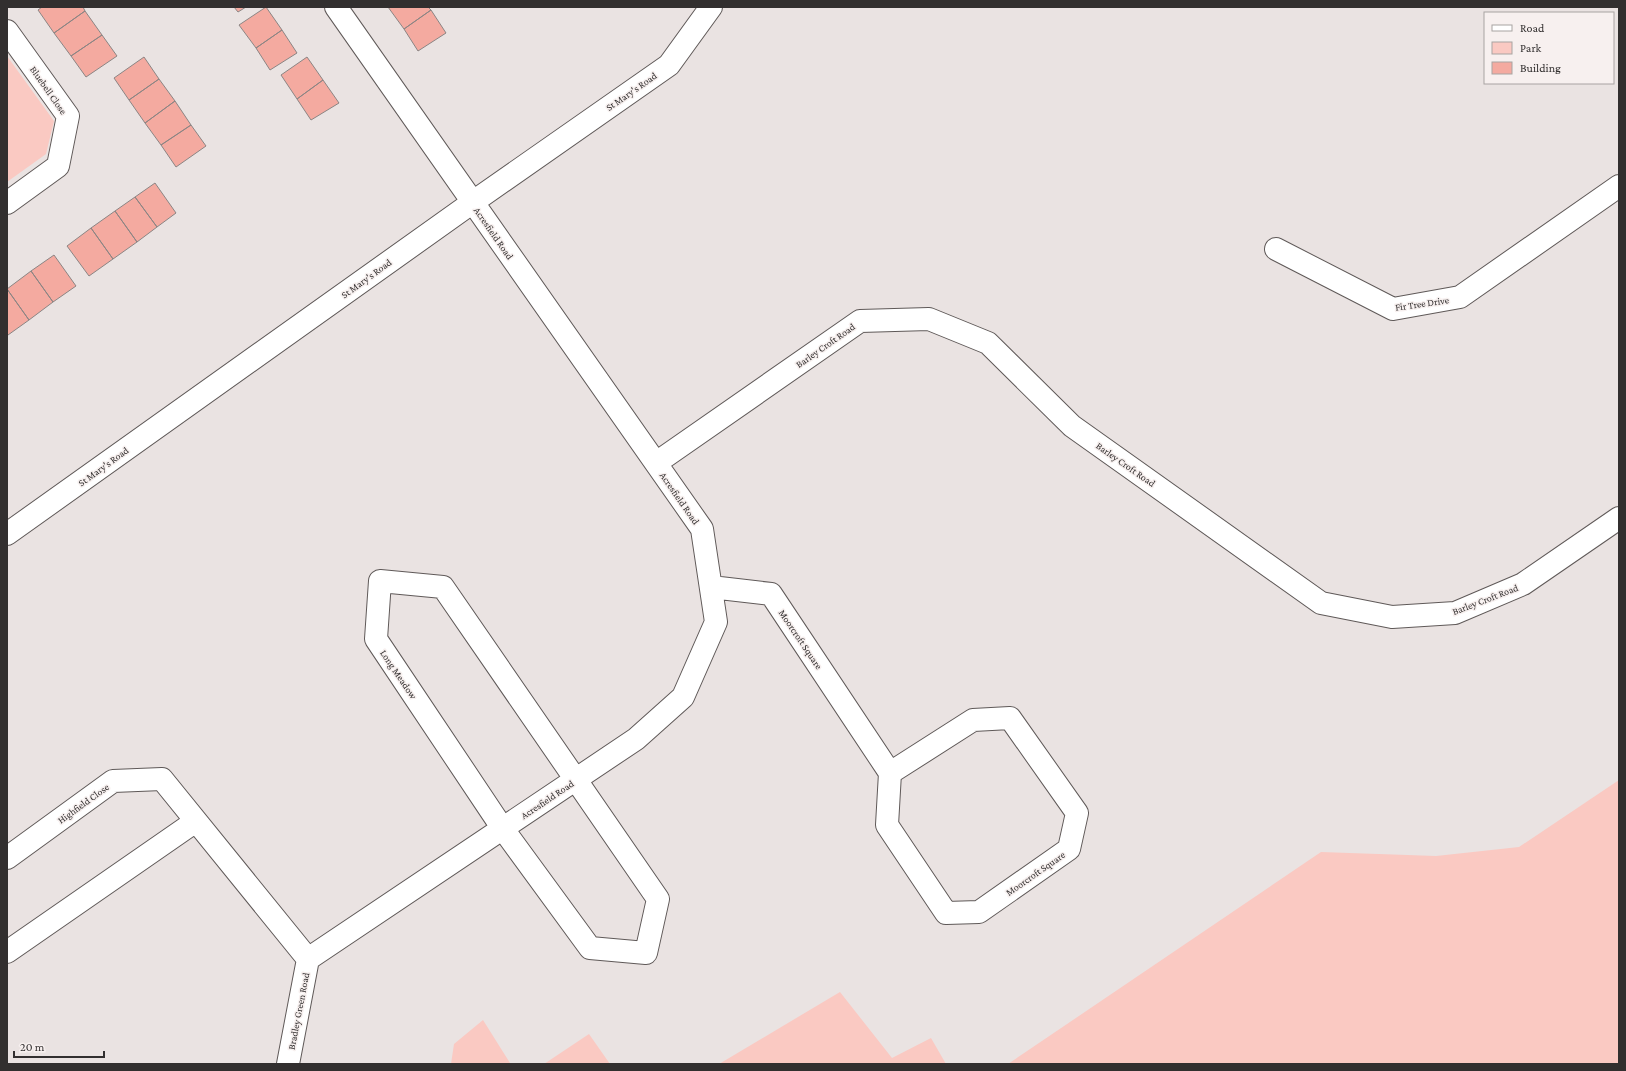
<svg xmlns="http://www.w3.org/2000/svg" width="1626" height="1071" viewBox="0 0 1626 1071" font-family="'Crimson Pro',serif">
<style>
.green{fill:#fac9c2}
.building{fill:#f4aaa0;stroke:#8b8584}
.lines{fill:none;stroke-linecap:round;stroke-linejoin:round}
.minor-casing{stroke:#5f5958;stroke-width:24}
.minor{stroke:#fff;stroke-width:22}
.labels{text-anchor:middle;stroke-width:3;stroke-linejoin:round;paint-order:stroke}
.street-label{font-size:10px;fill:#322f2f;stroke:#f7f0ef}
</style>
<rect width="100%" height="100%" fill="#eae3e2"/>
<path class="green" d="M 7,56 L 54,121 L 46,154 L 7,182 Z
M 1619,780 L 1619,1064 L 1008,1064 L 1321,852 L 1436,856 L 1519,847 Z
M 840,992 L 892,1058 L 931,1038 L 946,1064 L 719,1064 Z
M 483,1020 L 510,1063 L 513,1064 L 451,1064 L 454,1044 Z
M 589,1034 L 610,1064 L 544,1064 Z"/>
<path class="building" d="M 42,7 L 83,7 L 85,11 L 54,33 L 38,10 Z
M 234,7 L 246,7 L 238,12 Z
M 266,7 L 282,30 L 256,48 L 239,25 Z
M 388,7 L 428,7 L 431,10 L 404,29 Z
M 431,10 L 446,33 L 418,51 L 404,29 Z
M 85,11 L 102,35 L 71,56 L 54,33 Z
M 282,30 L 297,53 L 270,70 L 256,48 Z
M 102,35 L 117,56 L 86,77 L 71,56 Z
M 144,57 L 159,79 L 129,100 L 114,78 Z
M 307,57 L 323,80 L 297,99 L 281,75 Z
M 159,79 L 175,101 L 145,123 L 129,100 Z
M 323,80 L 339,103 L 311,120 L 297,99 Z
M 175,101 L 191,125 L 161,145 L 145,123 Z
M 191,125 L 206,146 L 176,167 L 161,145 Z
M 155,183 L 176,213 L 157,227 L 135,197 Z
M 135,197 L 157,227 L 137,242 L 115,211 Z
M 115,211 L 137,242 L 113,259 L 91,228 Z
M 91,228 L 113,259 L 89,276 L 67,246 Z
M 54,255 L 76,286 L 53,302 L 31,271 Z
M 31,271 L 53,302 L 29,320 L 7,289 Z
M 7,289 L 29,320 L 8,335 L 7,334 Z"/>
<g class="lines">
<g class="minor-casing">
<path id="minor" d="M 7,31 L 68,116 L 58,166 L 7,203
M 1276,249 L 1393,309 L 1460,297 L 1619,186
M 656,463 L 860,321 L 929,319 L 988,343 L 1072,426 L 1321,603 L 1392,617 L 1455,613 L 1523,584 L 1619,518
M 7,534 L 473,202 L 669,65 L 711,7
M 380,581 L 443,587 L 658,899 L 646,953 L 590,948 L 503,829 L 376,639 Z
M 711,587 L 771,594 L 890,773 L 887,825 L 946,913 L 979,912 L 1069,849 L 1077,813 L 1010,718 L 973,720 L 890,773
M 7,858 L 113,781 L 162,779 L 308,959
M 7,952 L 196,821
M 308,959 L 636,739 L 683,697 L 716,622 L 702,529 L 336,7
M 288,1064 L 308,959"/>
</g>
<use href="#minor" class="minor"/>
</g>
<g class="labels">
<g class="street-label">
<text transform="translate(49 90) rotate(55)" y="4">Bluebell Close</text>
<text transform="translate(631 91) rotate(-35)" y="4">St Mary's Road</text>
<text transform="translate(494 233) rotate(55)" y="4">Acresfield Road</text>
<text transform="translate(366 278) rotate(-36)" y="4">St Mary's Road</text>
<text transform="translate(1422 303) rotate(-8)" y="4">Fir Tree Drive</text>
<text transform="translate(825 345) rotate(-35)" y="4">Barley Croft Road</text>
<text transform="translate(1126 464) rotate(35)" y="4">Barley Croft Road</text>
<text transform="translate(103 466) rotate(-36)" y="4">St Mary's Road</text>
<text transform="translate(680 498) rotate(55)" y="4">Acresfield Road</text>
<text transform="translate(1485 599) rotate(-21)" y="4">Barley Croft Road</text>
<text transform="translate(801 639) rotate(56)" y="4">Moorcroft Square</text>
<text transform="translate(399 674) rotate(56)" y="4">Long Meadow</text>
<text transform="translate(547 799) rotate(-34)" y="4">Acresfield Road</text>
<text transform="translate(83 803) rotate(-36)" y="4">Highfield Close</text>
<text transform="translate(1035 873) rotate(-35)" y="4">Moorcroft Square</text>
<text transform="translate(298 1011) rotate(-79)" y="4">Bradley Green Road</text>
</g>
</g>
<rect width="1626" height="1071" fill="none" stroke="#322f2f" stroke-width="16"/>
<rect x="1484" y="12" width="130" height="72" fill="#f7f0ef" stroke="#a8a3a2"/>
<rect x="1492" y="25" width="20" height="6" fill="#ffffff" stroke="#a8a3a2"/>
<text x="1520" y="32" font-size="12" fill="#322f2f">Road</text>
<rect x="1492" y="42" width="20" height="12" fill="#fac9c2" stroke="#a8a3a2"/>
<text x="1520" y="52" font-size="12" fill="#322f2f">Park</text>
<rect x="1492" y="62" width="20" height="12" fill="#f4aaa0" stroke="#a8a3a2"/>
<text x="1520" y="72" font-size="12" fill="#322f2f">Building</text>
<path d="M14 1051v6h90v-6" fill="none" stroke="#322f2f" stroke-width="2"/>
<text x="20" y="1051" font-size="12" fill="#322f2f" stroke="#f7f0ef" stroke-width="3" paint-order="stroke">20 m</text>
</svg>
